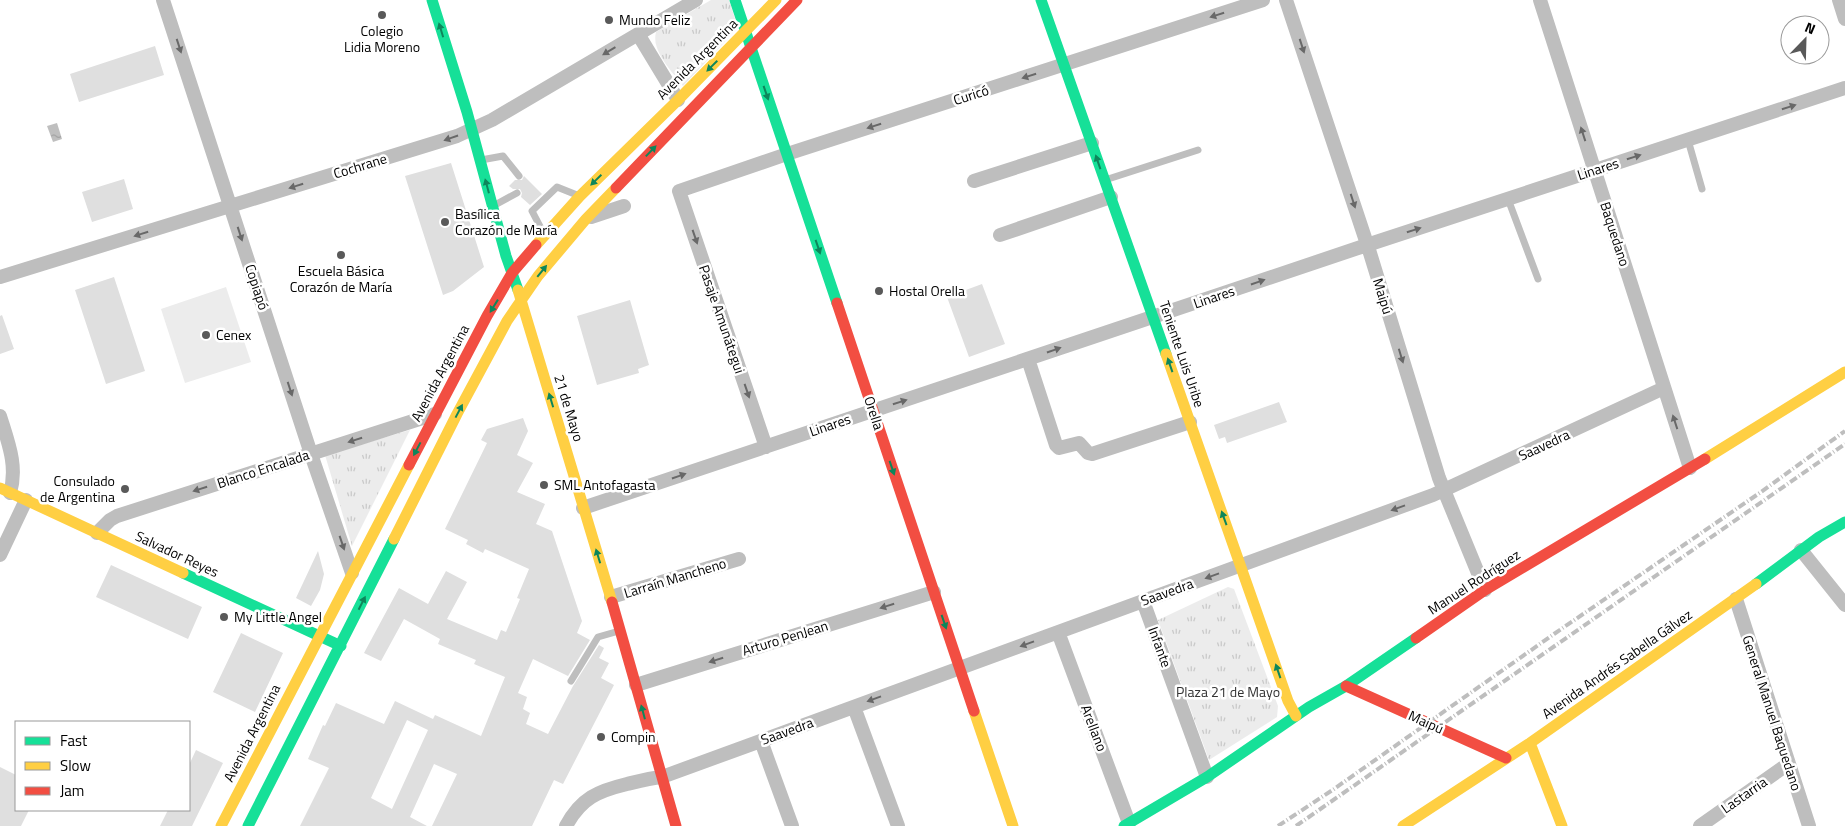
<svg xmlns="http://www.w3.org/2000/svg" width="1845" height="826" viewBox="0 0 1845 826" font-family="'Titillium Web',sans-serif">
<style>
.park{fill:url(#park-tufts)}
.pitch{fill:#ececec}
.water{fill:url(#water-ripples)}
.building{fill:#dfdfdf;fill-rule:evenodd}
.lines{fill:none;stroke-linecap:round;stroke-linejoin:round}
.lane{stroke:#bebebe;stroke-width:7}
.street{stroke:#bebebe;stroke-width:14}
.fast{stroke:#16e098;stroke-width:11}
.slow{stroke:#ffcf43;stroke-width:11}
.jam{stroke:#f24e42;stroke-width:11}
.rail{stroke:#bebebe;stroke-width:4;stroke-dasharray:8 2.5 1 2.5;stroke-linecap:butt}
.oneway{fill:#686868}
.oneway2{fill:#0d865b}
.poi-dot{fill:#595959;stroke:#fff;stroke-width:2}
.labels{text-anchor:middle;stroke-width:5;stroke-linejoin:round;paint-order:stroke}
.poi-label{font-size:14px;fill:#000;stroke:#fff;text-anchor:start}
.street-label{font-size:14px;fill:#000;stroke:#fff}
.park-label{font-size:14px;fill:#333;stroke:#fff}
</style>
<defs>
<pattern id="park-tufts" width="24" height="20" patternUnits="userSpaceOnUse" patternTransform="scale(1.25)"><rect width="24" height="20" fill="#ececec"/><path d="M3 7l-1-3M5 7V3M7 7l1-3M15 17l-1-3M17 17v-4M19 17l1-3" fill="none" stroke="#c9c9c9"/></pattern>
<pattern id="water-ripples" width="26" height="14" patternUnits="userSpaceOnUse" patternTransform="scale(1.25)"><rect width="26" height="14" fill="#bfbfbf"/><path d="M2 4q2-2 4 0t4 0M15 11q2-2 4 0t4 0" fill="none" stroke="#a2a2a2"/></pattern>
</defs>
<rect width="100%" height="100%" fill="#fff"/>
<path class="park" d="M 711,0 L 729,0 L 738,28 L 683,86 C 672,71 651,51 656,32 Z
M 410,430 L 352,546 L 325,455 Z
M 1228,587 L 1234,589 L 1278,706 L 1277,717 L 1209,760 L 1158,620 Z"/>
<path class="pitch" d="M 226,287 L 251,362 L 185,383 L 161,309 Z"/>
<path class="water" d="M 57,123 L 62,139 L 53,142 L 47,126 Z"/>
<path class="building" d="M 155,46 L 164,75 L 79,102 L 70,74 Z
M 451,163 L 484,267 L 453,291 L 443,295 L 405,176 Z
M 524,176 L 542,194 L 530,205 L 521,197 L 522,193 L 520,189 L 513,189 L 509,186 L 515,180 L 522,180 Z
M 124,179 L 133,209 L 92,222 L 82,192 Z
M 114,277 L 145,371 L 106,384 L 75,290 Z
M 982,284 L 1005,344 L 969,357 L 947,297 Z
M 630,300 L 649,365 L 638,369 L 639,373 L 597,385 L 577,316 Z
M 2,315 L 14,349 L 0,354 L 0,316 Z
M 1279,402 L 1287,422 L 1227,443 L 1225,437 L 1219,439 L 1214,425 Z
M 523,418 L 528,431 L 517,455 L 533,463 L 517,492 L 545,504 L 536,524 L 552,531 L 582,621 L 577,633 L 590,640 L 568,676 L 533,659 L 518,693 L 527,697 L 523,709 L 530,713 L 526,724 L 548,734 L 573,686 L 599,645 L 604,648 L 599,658 L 609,663 L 601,678 L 614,685 L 563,784 L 554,780 L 532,826 L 432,826 L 457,774 L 434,764 L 410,817 L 427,826 L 300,826 L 329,768 L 308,759 L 323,725 L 325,726 L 336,703 L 384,724 L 395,701 L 433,719 L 435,715 L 481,736 L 505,677 L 474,664 L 476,660 L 438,644 L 440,639 L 404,619 L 381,661 L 364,653 L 399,588 L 428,604 L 446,571 L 467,582 L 447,619 L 497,640 L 501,630 L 506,632 L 520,599 L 517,598 L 529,569 L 485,549 L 483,553 L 466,544 L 468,540 L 445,529 L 487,443 L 481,440 L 487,429 ZM 407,720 L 428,730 L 392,809 L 371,798 Z
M 318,551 L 324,574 L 320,590 L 311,606 L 296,598 Z
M 111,565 L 202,607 L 188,639 L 96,597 Z
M 241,633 L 283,653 L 255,712 L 213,692 Z
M 196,750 L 223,763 L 192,826 L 160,826 L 168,810 L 189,810 L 189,765 Z
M 0,767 L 16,775 L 16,810 L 29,810 L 21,826 L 0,826 Z"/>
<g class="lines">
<path class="lane" d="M 1688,140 L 1702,189
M 481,160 L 503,156 L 519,176
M 1105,180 L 1198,150
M 1508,199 L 1538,279
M 493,206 L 517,193
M 544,234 L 532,211 L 557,187 L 577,195
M 571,681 L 598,637 L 619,631"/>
<path class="street" d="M 163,0 L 313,460 L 352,573
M 1286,0 L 1370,253 L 1439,478 L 1485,590
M 1540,0 L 1690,468
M 1839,0 L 1845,19
M 638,34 L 678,100
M 974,181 L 1092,143
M 591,217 L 624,206
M 1000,235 L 1111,197
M 0,277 L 457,136 L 492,120 L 696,0
M 1028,359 L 1056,445 L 1059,448 L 1079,443 L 1088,453 L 1092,454 L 1190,422
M 0,416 C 8,442 18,466 10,493
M 766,447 L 679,191 L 787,154 L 1263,0
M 583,508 L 1367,245 L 1845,88
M 97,533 L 110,520 L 117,516 L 435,414
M 1801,550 L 1845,605
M 0,555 L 26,500
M 611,597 L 739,559
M 1736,599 L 1809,826
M 1143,601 L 1207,777
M 1058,632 L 1129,823
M 636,685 L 934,592
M 854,707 L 898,826
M 761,741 L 792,826
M 566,826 C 581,798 598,791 627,784 C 639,781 650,778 662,777 L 1433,495 L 1664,388
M 1700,826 L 1788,764"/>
<path class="fast" d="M 432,0 L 467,112 L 506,256 L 518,290
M 735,0 L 837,303
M 1041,0 L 1166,354
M 183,573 L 341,646
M 1756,584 L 1819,537 L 1845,522
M 248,826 L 394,539
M 1124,826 L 1207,777 L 1309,707 L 1346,686 L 1416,638"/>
<path class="slow" d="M 536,245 L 580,196 L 678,100 L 776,0
M 518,290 L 612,602
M 1166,354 L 1288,701 L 1296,716
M 1705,459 L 1845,372
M 0,488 L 183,573
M 394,539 L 457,414 L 507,321 L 538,276 L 586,219 L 616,188
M 974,711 L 1013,826
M 1530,743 L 1562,826
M 221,826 L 409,465
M 1403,826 L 1530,743 L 1756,584"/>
<path class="jam" d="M 616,188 L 797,0
M 837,303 L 974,711
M 409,465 L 487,316 L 512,273 L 536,245
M 612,602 L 676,826
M 1416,638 L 1485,590 L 1705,459
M 1346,686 L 1506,758"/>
<path class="rail" d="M 1278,826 L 1334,789 L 1554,634 L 1761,492 L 1845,431
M 1296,826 L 1845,444"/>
</g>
<defs><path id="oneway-solid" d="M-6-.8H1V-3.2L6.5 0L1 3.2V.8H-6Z" transform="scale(1.25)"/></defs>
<g class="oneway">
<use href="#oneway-solid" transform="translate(1217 15) rotate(162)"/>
<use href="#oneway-solid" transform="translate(179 46) rotate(72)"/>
<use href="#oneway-solid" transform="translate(1302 46) rotate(72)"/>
<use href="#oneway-solid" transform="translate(609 51) rotate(149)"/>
<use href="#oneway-solid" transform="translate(1029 76) rotate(162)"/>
<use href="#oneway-solid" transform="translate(1789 107) rotate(-18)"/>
<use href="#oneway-solid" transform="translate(874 126) rotate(162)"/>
<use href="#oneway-solid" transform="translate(1583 134) rotate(-108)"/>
<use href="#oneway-solid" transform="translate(451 138) rotate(161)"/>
<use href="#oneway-solid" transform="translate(1634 157) rotate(-18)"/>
<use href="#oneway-solid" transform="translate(296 186) rotate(163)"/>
<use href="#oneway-solid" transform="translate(1353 201) rotate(72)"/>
<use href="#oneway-solid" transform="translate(1414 230) rotate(-18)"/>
<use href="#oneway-solid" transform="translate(141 234) rotate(163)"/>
<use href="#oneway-solid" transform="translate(240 234) rotate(72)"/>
<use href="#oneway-solid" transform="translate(695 237) rotate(71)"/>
<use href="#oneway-solid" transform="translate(1258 282) rotate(-19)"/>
<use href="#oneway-solid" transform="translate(1054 350) rotate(-19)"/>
<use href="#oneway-solid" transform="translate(1401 356) rotate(73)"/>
<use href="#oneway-solid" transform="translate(290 389) rotate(72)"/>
<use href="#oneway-solid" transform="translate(747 391) rotate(71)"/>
<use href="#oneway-solid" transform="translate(900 402) rotate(-18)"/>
<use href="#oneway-solid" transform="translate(1675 422) rotate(-108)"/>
<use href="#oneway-solid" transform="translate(355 440) rotate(162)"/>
<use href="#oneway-solid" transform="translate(679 476) rotate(-19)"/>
<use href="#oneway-solid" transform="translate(200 489) rotate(162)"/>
<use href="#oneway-solid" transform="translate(1398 508) rotate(160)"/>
<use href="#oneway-solid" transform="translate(342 543) rotate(71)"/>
<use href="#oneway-solid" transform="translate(1212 576) rotate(160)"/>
<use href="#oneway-solid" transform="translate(887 606) rotate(163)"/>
<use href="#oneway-solid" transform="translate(1027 644) rotate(160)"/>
<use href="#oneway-solid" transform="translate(716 660) rotate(163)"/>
<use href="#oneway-solid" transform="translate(874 699) rotate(160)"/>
</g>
<g class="oneway2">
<use href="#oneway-solid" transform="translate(441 30) rotate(-107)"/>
<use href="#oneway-solid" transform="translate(712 66) rotate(135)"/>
<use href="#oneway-solid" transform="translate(766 93) rotate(71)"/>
<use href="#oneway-solid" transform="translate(651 151) rotate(-46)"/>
<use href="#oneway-solid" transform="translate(1098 162) rotate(-109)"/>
<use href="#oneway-solid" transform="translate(596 180) rotate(136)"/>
<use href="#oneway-solid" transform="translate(487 186) rotate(-105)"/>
<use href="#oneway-solid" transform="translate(818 247) rotate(71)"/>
<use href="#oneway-solid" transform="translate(542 271) rotate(-51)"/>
<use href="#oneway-solid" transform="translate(494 306) rotate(122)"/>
<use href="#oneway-solid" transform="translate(1170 365) rotate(-109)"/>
<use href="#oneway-solid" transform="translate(551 400) rotate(-107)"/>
<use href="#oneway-solid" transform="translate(459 411) rotate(-62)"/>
<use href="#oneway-solid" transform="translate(417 449) rotate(118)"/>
<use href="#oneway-solid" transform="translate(892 468) rotate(71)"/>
<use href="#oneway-solid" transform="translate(1224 518) rotate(-110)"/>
<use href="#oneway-solid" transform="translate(598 556) rotate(-107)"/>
<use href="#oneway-solid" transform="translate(362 603) rotate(-63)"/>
<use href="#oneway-solid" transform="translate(944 622) rotate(71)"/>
<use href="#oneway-solid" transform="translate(1278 671) rotate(-109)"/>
<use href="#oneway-solid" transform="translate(643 712) rotate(-105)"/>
</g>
<g class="poi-dot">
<circle cx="382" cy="15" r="5"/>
<circle cx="609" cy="20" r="5"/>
<circle cx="445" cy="222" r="5"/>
<circle cx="341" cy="255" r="5"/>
<circle cx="879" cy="291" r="5"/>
<circle cx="206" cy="335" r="5"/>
<circle cx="544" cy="485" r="5"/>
<circle cx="125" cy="489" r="5"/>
<circle cx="224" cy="617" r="5"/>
<circle cx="601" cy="737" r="5"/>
</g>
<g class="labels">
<g class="poi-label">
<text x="619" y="25">Mundo Feliz</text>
<text x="382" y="36" text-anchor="middle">Colegio<tspan x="382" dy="16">Lidia Moreno</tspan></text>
<text x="455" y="219">Basílica<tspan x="455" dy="16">Corazón de María</tspan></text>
<text x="341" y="276" text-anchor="middle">Escuela Básica<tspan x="341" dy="16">Corazón de María</tspan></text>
<text x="889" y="296">Hostal Orella</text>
<text x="216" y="340">Cenex</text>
<text x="115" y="486" text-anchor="end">Consulado<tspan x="115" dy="16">de Argentina</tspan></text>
<text x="554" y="490">SML Antofagasta</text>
<text x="234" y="622">My Little Angel</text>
<text x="611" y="742">Compin</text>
</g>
<g class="street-label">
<text transform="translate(697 59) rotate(-45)" y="5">Avenida Argentina</text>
<text transform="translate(971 95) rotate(-18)" y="5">Curicó</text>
<text transform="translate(360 166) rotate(-17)" y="5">Cochrane</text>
<text transform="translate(1598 169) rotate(-18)" y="5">Linares</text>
<text transform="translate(1615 234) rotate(72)" y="5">Baquedano</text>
<text transform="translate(257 287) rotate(72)" y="5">Copiapó</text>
<text transform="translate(1383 296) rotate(73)" y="5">Maipú</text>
<text transform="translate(1214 297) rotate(-19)" y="5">Linares</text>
<text transform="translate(722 319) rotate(71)" y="5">Pasaje Amunátegui</text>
<text transform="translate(1182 354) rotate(71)" y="5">Teniente Luis Uribe</text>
<text transform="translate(440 373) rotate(-62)" y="5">Avenida Argentina</text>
<text transform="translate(569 408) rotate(73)" y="5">21 de Mayo</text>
<text transform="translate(874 413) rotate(72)" y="5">Orella</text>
<text transform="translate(830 425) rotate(-19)" y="5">Linares</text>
<text transform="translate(1544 445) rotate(-25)" y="5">Saavedra</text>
<text transform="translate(263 469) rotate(-18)" y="5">Blanco Encalada</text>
<text transform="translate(177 554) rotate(25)" y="5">Salvador Reyes</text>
<text transform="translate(675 578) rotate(-17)" y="5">Larraín Mancheno</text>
<text transform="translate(1474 582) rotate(-33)" y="5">Manuel Rodríguez</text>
<text transform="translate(1167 592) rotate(-20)" y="5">Saavedra</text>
<text transform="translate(785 638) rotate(-17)" y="5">Arturo PenJean</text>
<text transform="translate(1160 647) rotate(70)" y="5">Infante</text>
<text transform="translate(1617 664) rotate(-35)" y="5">Avenida Andrés Sabella Gálvez</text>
<text transform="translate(1772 713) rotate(72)" y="5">General Manuel Baquedano</text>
<text transform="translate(1426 722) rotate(24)" y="5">Maipú</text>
<text transform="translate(1094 728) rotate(69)" y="5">Arellano</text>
<text transform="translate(787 731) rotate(-20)" y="5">Saavedra</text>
<text transform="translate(252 733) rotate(-63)" y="5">Avenida Argentina</text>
<text transform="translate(1744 795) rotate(-35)" y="5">Lastarria</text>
</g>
<g class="park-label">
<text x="1228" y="697">Plaza 21 de Mayo</text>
</g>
</g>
<rect x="15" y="721" width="175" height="90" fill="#ffffff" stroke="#999999"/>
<rect x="25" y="737" width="25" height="8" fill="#16e098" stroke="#999999"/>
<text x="60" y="746" font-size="15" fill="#000000">Fast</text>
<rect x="25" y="762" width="25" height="8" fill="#ffcf43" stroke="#999999"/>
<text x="60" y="771" font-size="15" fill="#000000">Slow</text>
<rect x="25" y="787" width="25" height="8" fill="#f24e42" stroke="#999999"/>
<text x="60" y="796" font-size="15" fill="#000000">Jam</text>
<g transform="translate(1805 40) rotate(23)"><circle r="24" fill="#ffffff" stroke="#999999"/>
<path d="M0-4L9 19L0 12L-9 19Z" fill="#595959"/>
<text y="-8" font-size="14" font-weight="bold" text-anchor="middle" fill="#000000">N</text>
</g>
</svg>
